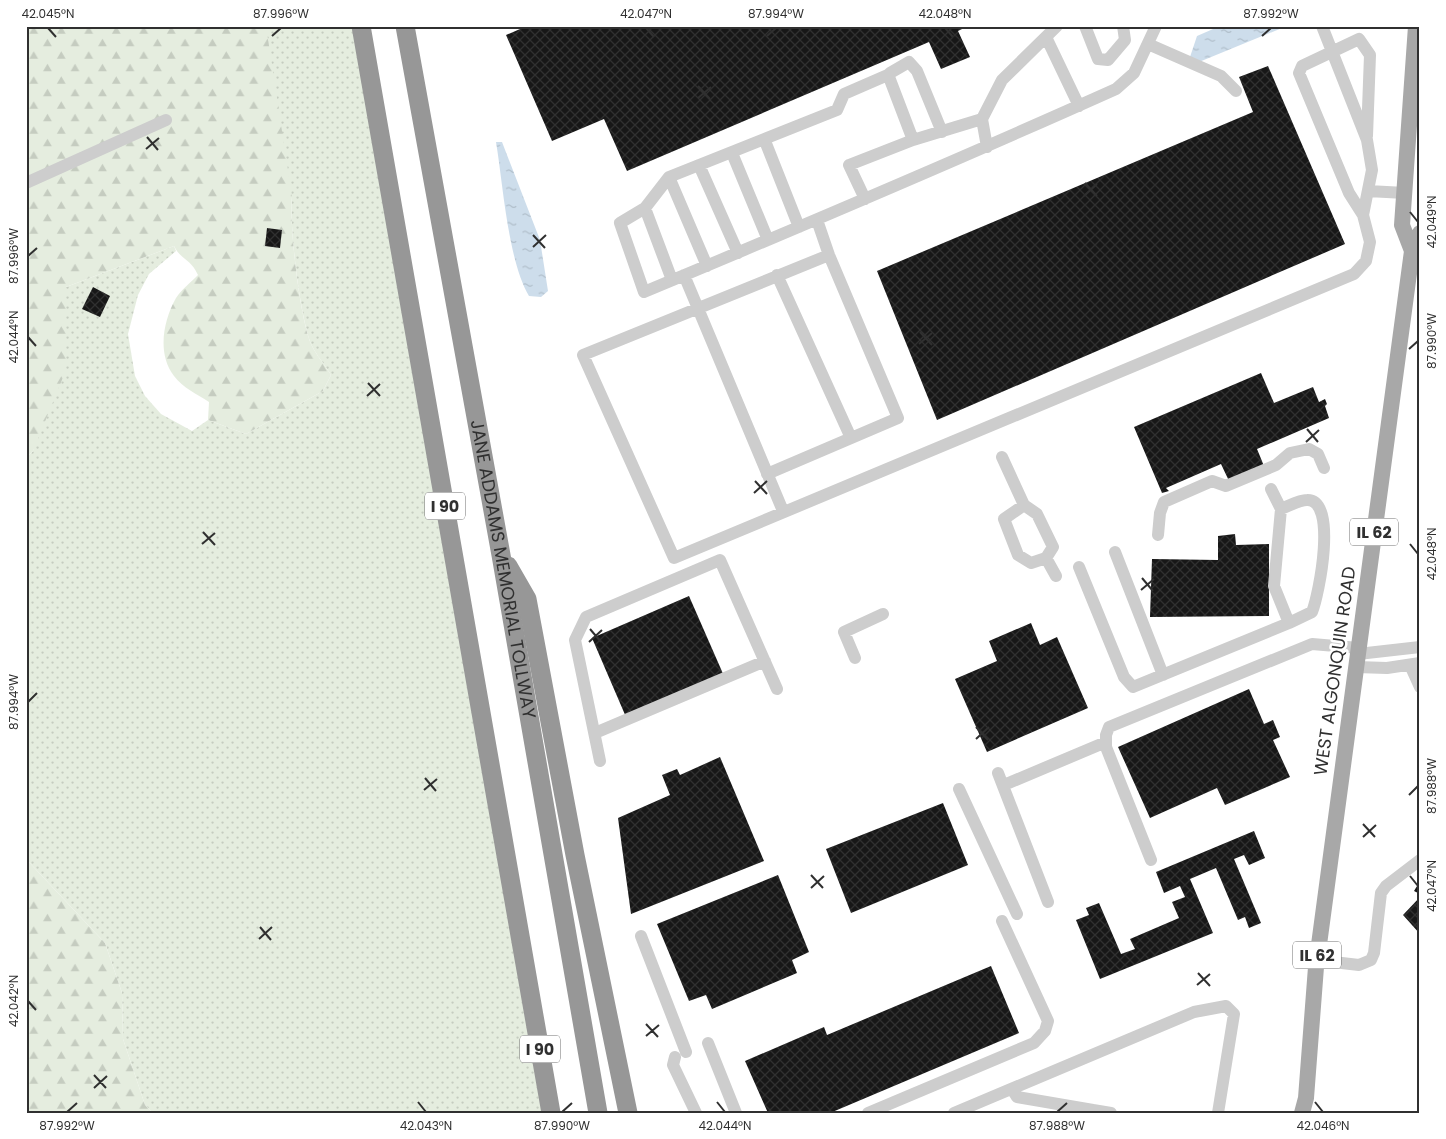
<svg xmlns="http://www.w3.org/2000/svg" width="1446" height="1139" viewBox="0 0 1446 1139" font-family="Poppins,sans-serif">
<style>
.grass{fill:url(#grass-dots)}
.forest{fill:url(#forest-firs)}
.water{fill:url(#water-ripples)}
.building{fill:url(#building-cross-hatch)}
.lines{fill:none;stroke-linecap:round;stroke-linejoin:round}
.minor{stroke:#cdcdcd;stroke-width:12}
.major{stroke:#a8a8a8;stroke-width:16}
.highway{stroke:#979797;stroke-width:19}
.ticks{fill:none;stroke:#303030;stroke-width:2}
.labels{text-anchor:middle;stroke-width:5;stroke-linejoin:round;paint-order:stroke}
.shield{fill:#fff;stroke:#6e6e6e;stroke-width:1}
.shield-label{font-size:16px;font-weight:bold;fill:#303030}
.street-label{font-size:18px;fill:#303030;stroke:#fff}
.neatline{fill:none;stroke:#303030;stroke-width:2}
.ticks-label{font-size:12px;text-anchor:middle;fill:#303030}
</style>
<defs>
<pattern id="grass-dots" width="8" height="8" patternUnits="userSpaceOnUse" patternTransform="scale(1.25)"><rect width="8" height="8" fill="#e5eddf"/><path d="M2 2h.1M6 6h.1" fill="none" stroke="#c5ccc0" stroke-width="1.8" stroke-linecap="round"/></pattern>
<pattern id="forest-firs" width="22" height="20" patternUnits="userSpaceOnUse" patternTransform="scale(1.25)"><rect width="22" height="20" fill="#e5eddf"/><path d="M5 1l3.5 6h-7zM16 11l3.5 6h-7z" fill="#c5ccc0"/></pattern>
<pattern id="water-ripples" width="26" height="14" patternUnits="userSpaceOnUse" patternTransform="scale(1.25)"><rect width="26" height="14" fill="#cdddeb"/><path d="M2 4q2-2 4 0t4 0M15 11q2-2 4 0t4 0" fill="none" stroke="#b0beca"/></pattern>
<pattern id="building-cross-hatch" width="8" height="8" patternUnits="userSpaceOnUse" patternTransform="scale(1.25)"><rect width="8" height="8" fill="#171717"/><path d="M0 0l8 8M0 8l8-8" fill="none" stroke="#303030"/></pattern>
</defs>
<rect width="100%" height="100%" fill="#fff"/>
<path class="grass" d="M 26,26 L 360,26 L 548,1113 L 153,1113 L 145,1105 L 123,1039 L 122,993 L 105,943 L 26,859 L 26,458 L 33,451 L 66,287 L 174,246 L 176,251 L 149,274 L 138,295 L 128,334 L 135,376 L 145,396 L 161,414 L 192,431 L 208,420 L 246,434 L 323,391 L 331,375 C 325,365 317,356 312,346 C 300,321 289,224 292,197 Z"/>
<path class="forest" d="M 26,26 L 266,26 L 292,197 C 289,224 300,322 312,346 C 317,356 325,365 331,375 L 323,391 L 246,434 L 208,420 L 209,402 C 197,394 183,388 174,376 C 157,354 163,321 176,298 C 181,290 191,282 198,275 C 191,259 180,259 174,246 L 66,287 L 66,370 L 33,451 L 26,458 Z
M 26,859 L 105,943 L 122,993 L 123,1039 L 145,1105 L 153,1113 L 26,1113 Z"/>
<path class="water" d="M 1220,26 L 1282,26 L 1282,28 L 1199,62 L 1190,57 L 1197,36 Z
M 496,142 L 502,142 L 540,240 L 548,291 L 541,297 L 529,296 C 508,261 503,184 496,142 Z"/>
<path class="building" d="M 527,26 L 968,26 L 958,31 L 970,57 L 941,69 L 929,42 L 627,171 L 604,119 L 552,141 L 506,35 Z
M 1268,66 L 1345,244 L 937,420 L 877,271 L 1253,112 L 1239,77 Z
M 267,228 L 282,230 L 280,248 L 265,246 Z
M 93,287 L 110,296 L 100,317 L 82,309 Z
M 1261,373 L 1274,403 L 1313,387 L 1319,402 L 1325,399 L 1327,404 L 1325,406 L 1329,418 L 1257,449 L 1264,466 L 1229,481 L 1221,464 L 1166,488 L 1169,491 L 1162,493 L 1134,427 Z
M 1235,534 L 1236,545 L 1269,544 L 1269,616 L 1150,617 L 1152,559 L 1218,560 L 1218,536 Z
M 689,596 L 724,676 L 626,717 L 592,638 Z
M 1031,623 L 1040,645 L 1057,637 L 1088,708 L 987,752 L 955,679 L 997,661 L 989,641 Z
M 1249,689 L 1264,724 L 1273,720 L 1280,737 L 1273,740 L 1290,777 L 1225,805 L 1217,788 L 1150,818 L 1118,747 Z
M 720,757 L 764,861 L 631,914 L 618,818 L 670,795 L 662,775 L 677,769 L 680,775 Z
M 943,803 L 968,865 L 851,913 L 826,849 Z
M 1254,831 L 1265,858 L 1249,865 L 1244,855 L 1234,859 L 1261,923 L 1249,928 L 1245,917 L 1238,920 L 1216,868 L 1190,879 L 1213,933 L 1100,979 L 1076,920 L 1089,915 L 1086,908 L 1099,903 L 1121,954 L 1135,949 L 1130,939 L 1179,918 L 1172,902 L 1185,897 L 1180,886 L 1164,893 L 1156,872 Z
M 778,875 L 809,952 L 792,960 L 797,973 L 712,1009 L 706,995 L 689,1001 L 657,924 Z
M 1420,881 L 1420,894 L 1414,891 Z
M 1420,897 L 1420,934 L 1403,915 Z
M 991,966 L 1019,1033 L 830,1113 L 768,1113 L 745,1061 L 824,1027 L 827,1035 Z"/>
<g class="lines">
<path class="minor" d="M 1085,26 L 1098,59 L 1108,60 L 1125,40 L 1123,26
M 1046,37 L 1079,106
M 1148,44 L 1221,76 L 1236,91
M 913,140 L 889,77 L 890,73 L 909,62 L 917,71 L 942,132
M 765,141 L 799,227
M 987,147 L 982,119 L 1002,80 L 1057,26
M 732,153 L 768,240
M 699,165 L 738,253
M 26,183 L 166,120
M 1368,191 L 1405,193
M 865,199 L 849,165 L 913,140 L 982,119
M 645,208 L 669,177
M 1363,215 L 1349,193 L 1299,73 L 1302,66 L 1359,39 L 1370,55 L 1367,136
M 829,255 L 583,355 L 674,558 L 1354,274 L 1366,261 L 1370,242 L 1363,215 L 1372,170 L 1367,140 L 1322,26
M 707,266 L 669,177 L 837,110 L 844,94 L 890,74
M 684,275 L 783,511
M 777,275 L 851,438
M 672,280 L 645,208 L 620,223 L 644,292 C 802,226 960,159 1116,89 L 1134,73 L 1156,26
M 1002,457 L 1024,505 L 1037,514 L 1053,547 L 1046,558 L 1056,576
M 767,474 L 898,418 L 829,255 L 817,220
M 1271,489 L 1281,509 L 1274,586 L 1289,623 L 1312,612 C 1319,595 1338,499 1307,500 C 1299,500 1289,506 1281,509
M 1024,505 L 1004,519 L 1018,555 L 1031,563 L 1046,558
M 1158,535 L 1160,513 L 1164,502 L 1212,481 L 1226,486 L 1276,465 L 1290,453 L 1309,449 L 1318,454 L 1324,468
M 1115,552 L 1163,675
M 1079,567 L 1124,677 L 1133,687 L 1289,623
M 1358,654 L 1420,647
M 855,658 L 844,632 L 883,614
M 1410,665 L 1420,687
M 1356,667 L 1387,668 L 1420,663
M 595,733 L 765,661
M 600,761 L 575,640 L 586,617 L 720,560 L 777,689
M 998,773 L 1048,902
M 1004,785 L 1106,742
M 959,789 L 1017,914
M 1151,860 L 1106,747 L 1106,735 L 1109,727 L 1312,644 L 1359,648
M 641,936 L 686,1052
M 1316,960 L 1359,965 L 1371,960 L 1374,953 L 1381,893 L 1386,886 L 1420,860
M 708,1043 L 736,1113
M 675,1057 L 673,1065 L 696,1113
M 1012,1089 L 1017,1097 L 1093,1110
M 868,1113 L 1034,1043 L 1045,1031 L 1048,1021 L 1002,921
M 954,1113 L 1194,1012 L 1226,1006 L 1234,1014 L 1218,1113
M 1093,1113 L 1093,1110 L 1111,1113"/>
<path class="major" d="M 1412,251 L 1402,225 L 1416,26
M 1302,1113 L 1306,1098 L 1316,967 L 1412,251 L 1420,233"/>
<g class="highway">
<path d="M 361,26 L 551,1113"/>
<path id="s1" d="M 405,26 L 501,555 L 598,1113"/>
<path d="M 508,566 L 527,599 L 575,855 L 628,1113"/>
</g>
</g>
<path class="ticks" d="M 48,28 L 56,37M 646,28 L 654,37M 945,28 L 953,37M 272,36 L 281,28M 767,36 L 776,28M 1262,36 L 1271,28M 698,86 L 710,99M 698,98 L 711,87M 147,137 L 158,150M 146,149 L 159,138M 1085,183 L 1097,196M 1084,196 L 1097,184M 1410,212 L 1418,222M 533,235 L 545,248M 533,247 L 546,235M 28,256 L 37,248M 920,332 L 932,345M 28,337 L 36,346M 919,344 L 932,333M 1409,349 L 1418,341M 368,383 L 380,396M 367,396 L 380,384M 1307,429 L 1318,442M 1306,442 L 1319,430M 755,481 L 767,494M 754,493 L 767,481M 203,532 L 215,545M 202,544 L 215,533M 1410,544 L 1418,554M 1142,578 L 1153,591M 1141,590 L 1154,579M 590,629 L 601,642M 589,642 L 602,630M 28,702 L 37,693M 976,727 L 988,740M 976,739 L 989,727M 425,778 L 436,791M 424,790 L 437,779M 1409,795 L 1418,786M 1363,824 L 1375,837M 1363,837 L 1376,825M 811,875 L 823,888M 1410,876 L 1418,886M 811,888 L 824,876M 260,927 L 271,940M 259,939 L 272,927M 1198,973 L 1210,986M 1197,985 L 1210,974M 28,1001 L 36,1010M 646,1024 L 658,1037M 646,1036 L 659,1025M 94,1075 L 106,1088M 94,1088 L 107,1076M 418,1102 L 426,1112M 717,1102 L 725,1112M 1315,1102 L 1323,1112M 67,1112 L 77,1103M 562,1112 L 572,1103M 1057,1112 L 1067,1103"/>
<g class="labels">
<g class="shield">
<rect x="425" y="492.5" width="40" height="27" rx="4"/>
<rect x="1350" y="518.5" width="48" height="27" rx="4"/>
<rect x="1293" y="941.5" width="48" height="27" rx="4"/>
<rect x="520" y="1035.5" width="40" height="27" rx="4"/>
</g>
<g class="shield-label">
<text x="445" y="512">I 90</text>
<text x="1374" y="538">IL 62</text>
<text x="1317" y="961">IL 62</text>
<text x="540" y="1055">I 90</text>
</g>
<g class="street-label">
<text dy="6" stroke="none"><textPath href="#s1" startOffset="552">JANE ADDAMS MEMORIAL TOLLWAY</textPath></text>
<text transform="translate(1335 671) rotate(-82)" y="6">WEST ALGONQUIN ROAD</text>
</g>
</g>
<rect width="1446" height="1139" fill="none" stroke="#ffffff" stroke-width="55"/>
<rect x="28" y="28" width="1390" height="1084" class="neatline"/>
<g class="ticks-label">
<text x="48" y="18">42.045°N</text>
<text x="281" y="18">87.996°W</text>
<text x="646" y="18">42.047°N</text>
<text x="776" y="18">87.994°W</text>
<text x="945" y="18">42.048°N</text>
<text x="1271" y="18">87.992°W</text>
<text transform="translate(1432 222) rotate(-90)" y="4">42.049°N</text>
<text transform="translate(14 256) rotate(-90)" y="4">87.996°W</text>
<text transform="translate(14 337) rotate(-90)" y="4">42.044°N</text>
<text transform="translate(1432 341) rotate(-90)" y="4">87.990°W</text>
<text transform="translate(1432 554) rotate(-90)" y="4">42.048°N</text>
<text transform="translate(14 702) rotate(-90)" y="4">87.994°W</text>
<text transform="translate(1432 786) rotate(-90)" y="4">87.988°W</text>
<text transform="translate(1432 886) rotate(-90)" y="4">42.047°N</text>
<text transform="translate(14 1001) rotate(-90)" y="4">42.042°N</text>
<text x="67" y="1130">87.992°W</text>
<text x="426" y="1130">42.043°N</text>
<text x="562" y="1130">87.990°W</text>
<text x="725" y="1130">42.044°N</text>
<text x="1057" y="1130">87.988°W</text>
<text x="1323" y="1130">42.046°N</text>
</g>
</svg>
